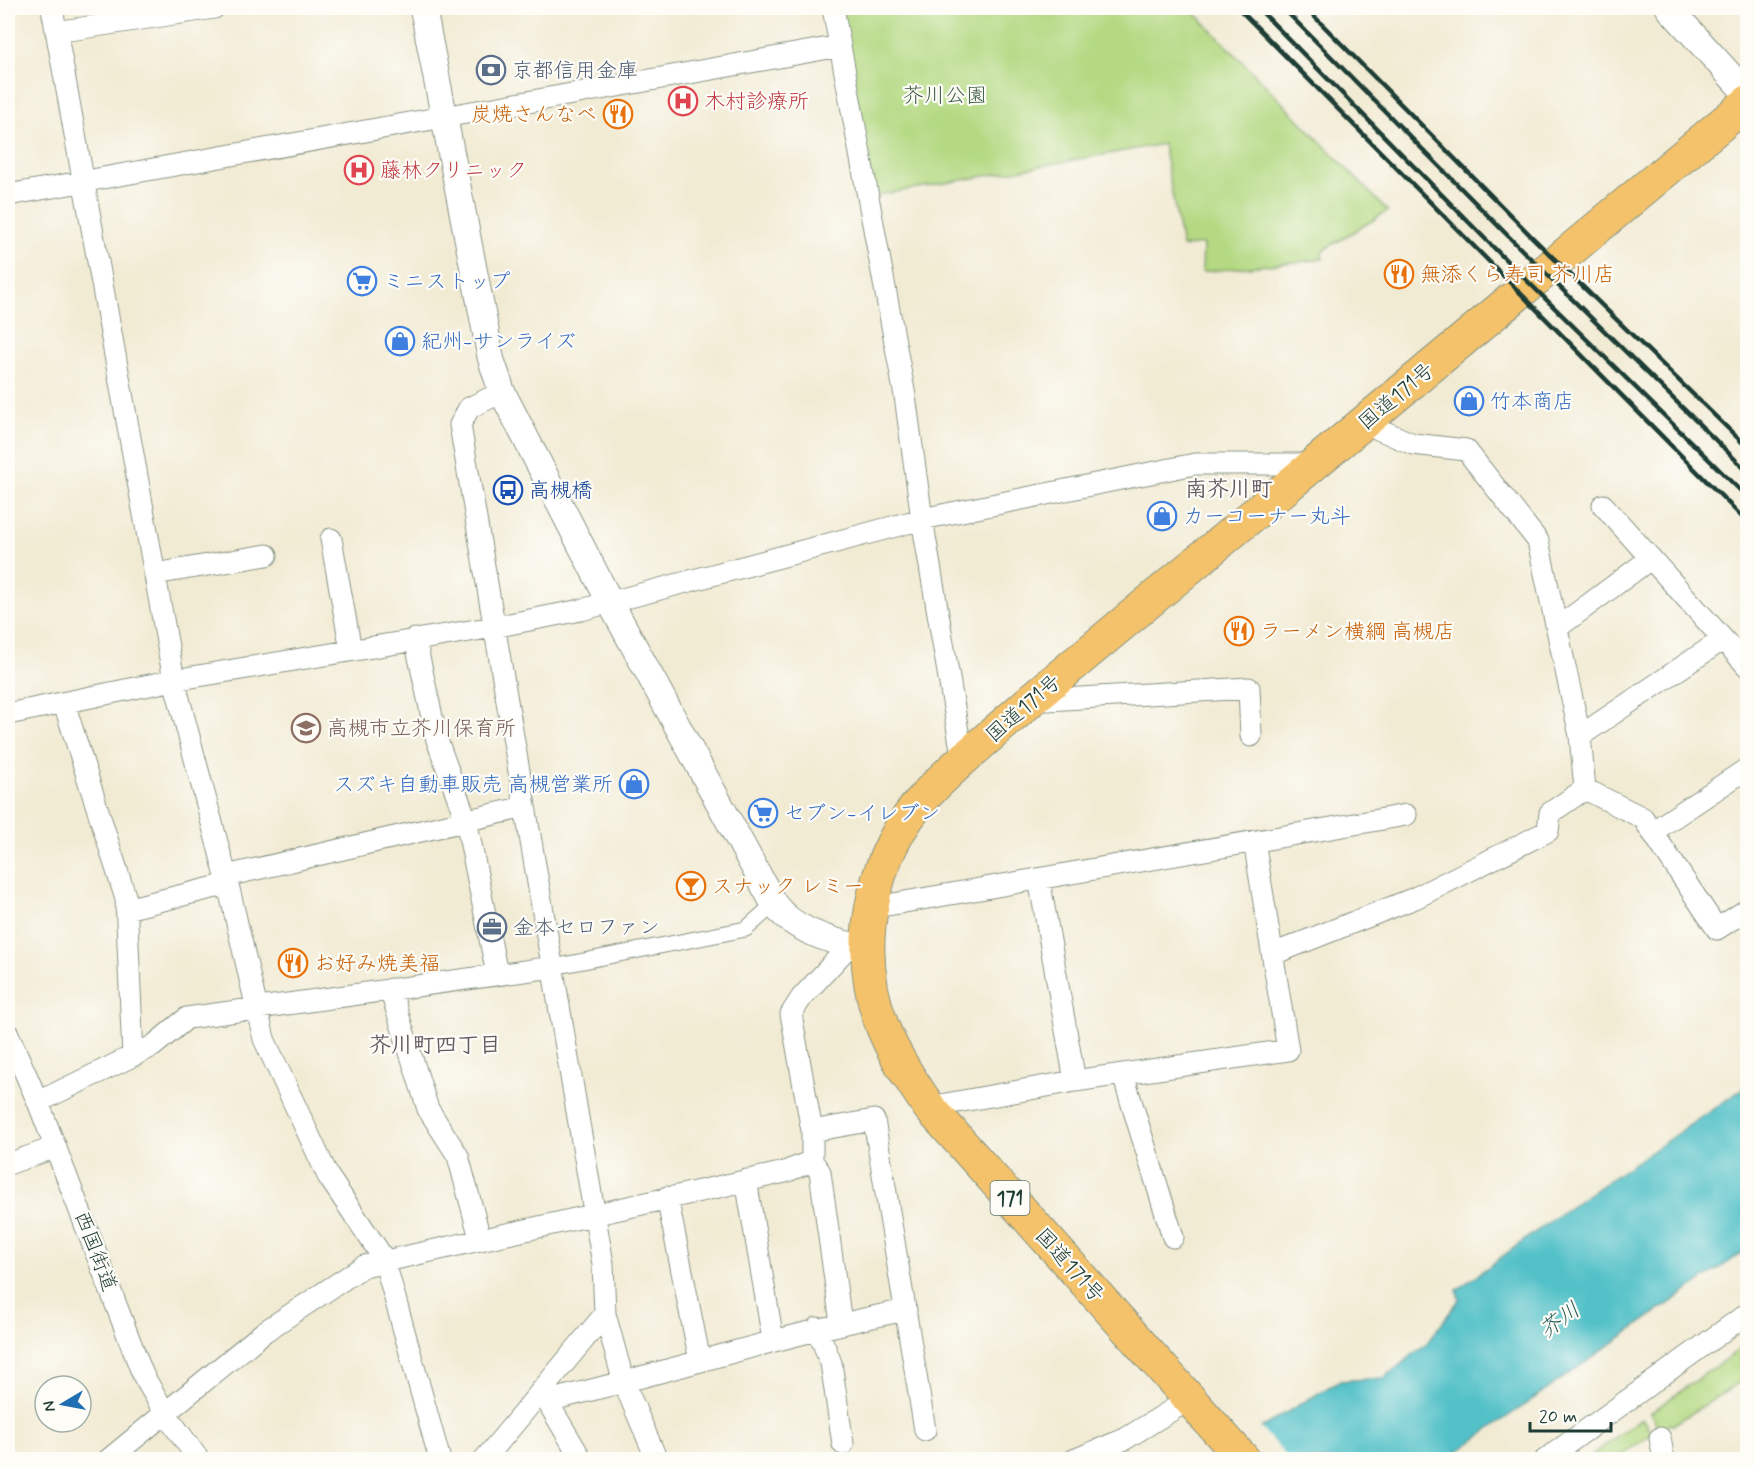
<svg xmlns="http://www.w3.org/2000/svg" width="1755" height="1467" viewBox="0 0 1755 1467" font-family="Mynerve,'Klee One',sans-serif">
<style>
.green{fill:#b4d982;stroke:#6a8b5b;stroke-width:1.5}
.water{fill:#52c1c8;stroke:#387f7e;stroke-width:1.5}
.pier{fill:#f2ebd4}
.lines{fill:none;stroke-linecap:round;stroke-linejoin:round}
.pedestrian-casing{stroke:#889484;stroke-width:17}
.minor-casing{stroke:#889484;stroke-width:23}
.tertiary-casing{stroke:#889484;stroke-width:28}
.trunk-casing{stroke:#889484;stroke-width:35}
.pedestrian{stroke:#fff;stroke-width:15}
.minor{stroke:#fff;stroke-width:21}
.tertiary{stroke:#fff;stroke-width:26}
.trunk{stroke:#f4c26a;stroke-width:33}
.rail{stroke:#1f3d34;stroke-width:4.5}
.labels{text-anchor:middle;stroke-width:4.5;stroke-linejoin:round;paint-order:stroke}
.shield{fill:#fdfcf7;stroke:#62766e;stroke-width:1.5}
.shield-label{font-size:20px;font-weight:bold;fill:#1f3d34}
.service-label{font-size:21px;fill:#4e5e75;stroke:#fdfcf7;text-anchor:start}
.park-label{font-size:21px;fill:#3d5c44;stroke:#fdfcf7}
.health-label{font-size:21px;fill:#be3a42;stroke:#fdfcf7;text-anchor:start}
.food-label{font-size:21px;fill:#c56008;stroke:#fdfcf7;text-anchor:start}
.shop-label{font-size:21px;fill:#366cbe;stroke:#fdfcf7;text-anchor:start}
.street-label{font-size:21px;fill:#1f3d34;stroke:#fdfcf7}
.transit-label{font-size:21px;fill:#164399;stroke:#fdfcf7;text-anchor:start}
.education-label{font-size:21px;fill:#785e54;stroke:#fdfcf7;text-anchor:start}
.neighbourhood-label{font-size:22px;font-weight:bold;fill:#645b62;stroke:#fdfcf7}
.water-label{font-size:22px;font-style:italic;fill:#2c5e59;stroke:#fdfcf7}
</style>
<rect width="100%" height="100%" fill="#fdfcf7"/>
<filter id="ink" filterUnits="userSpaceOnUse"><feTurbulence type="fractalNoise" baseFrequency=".0167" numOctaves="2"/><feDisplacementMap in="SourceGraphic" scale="12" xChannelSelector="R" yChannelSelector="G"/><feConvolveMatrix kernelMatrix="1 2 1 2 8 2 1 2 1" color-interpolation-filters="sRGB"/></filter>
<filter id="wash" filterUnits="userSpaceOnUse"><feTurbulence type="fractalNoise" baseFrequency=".008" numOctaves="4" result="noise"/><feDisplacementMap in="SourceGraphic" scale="24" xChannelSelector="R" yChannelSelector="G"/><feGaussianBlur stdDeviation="1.35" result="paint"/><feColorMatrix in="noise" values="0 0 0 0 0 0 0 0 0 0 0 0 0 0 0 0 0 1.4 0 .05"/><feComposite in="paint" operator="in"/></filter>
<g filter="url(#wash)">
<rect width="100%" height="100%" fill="#f2ebd4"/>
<path class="green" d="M 840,8 L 1190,8 L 1388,211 L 1322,251 L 1323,259 L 1202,272 L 1203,244 L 1182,247 L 1163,144 L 874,196 Z
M 1747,1344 L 1747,1378 L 1673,1425 L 1670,1423 L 1660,1430 L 1650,1413 Z
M 1642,1418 L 1652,1434 L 1616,1459 L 1585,1460 Z"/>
<path class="water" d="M 1747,1086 L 1747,1249 L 1457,1452 L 1446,1460 L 1201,1460 L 1244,1438 L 1339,1381 L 1384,1378 L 1427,1343 L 1459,1300 L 1457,1290 L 1561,1213 Z"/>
<path class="pier" d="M 1259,1426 L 1289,1459 L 1198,1460 L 1199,1457 Z"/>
</g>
<g filter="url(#ink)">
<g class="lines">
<g class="pedestrian-casing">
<path id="pedestrian" d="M 553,967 L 746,929 L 774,904"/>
</g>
<g class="minor-casing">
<path id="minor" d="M 52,8 L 174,680 L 226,876 L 264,1039 L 328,1176 L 384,1259 L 440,1460
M 833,8 L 905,396 L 922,519 L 963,761
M 56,32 L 214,8
M 8,195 L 840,46
M 1364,423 L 1413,444 L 1466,450 L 1538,541 L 1580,736 L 1585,789
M 1603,505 L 1748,667
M 331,539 L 351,650
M 155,574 L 267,555
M 1557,628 L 1650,559
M 415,639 L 437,740 L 466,820 L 497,974
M 1031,701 L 1249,688 L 1251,736
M 64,703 L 126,899 L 133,1056
M 8,714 L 174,680 L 494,627 L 581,610 L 922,519 L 1195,464 L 1314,464
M 1580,736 L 1722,640
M 1585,789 L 1643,818 L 1717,929 L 1748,909
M 1652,832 L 1748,768
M 226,876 L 525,807
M 1039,879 L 1075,1081
M 870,908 L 1406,815
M 126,909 L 228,884
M 1273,954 L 1415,898 L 1548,831 L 1550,813 L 1585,789
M 390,989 L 428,1109 L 458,1156 L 480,1238
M 8,1034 L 38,1102 L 143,1375 L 165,1413 L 199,1460
M 1123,1075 L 1173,1237
M 38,1102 L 153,1046 L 187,1018 L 553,967
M 929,1107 L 1075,1081 L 1288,1050 L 1254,841
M 812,1131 L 874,1120 L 925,1430
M 812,1161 L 820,1172 L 841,1323
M 8,1164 L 56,1147
M 746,1180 L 773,1340
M 667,1197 L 700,1361
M 605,1314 L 624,1383 L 657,1460
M 817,1328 L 831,1363 L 843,1444
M 541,1391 L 582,1460
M 547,1401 C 667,1373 785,1334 906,1310
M 1660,1438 L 1664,1460
M 108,1460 L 264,1332 L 364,1266 L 785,1172 L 812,1161 L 812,1131 L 791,1014 L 802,997 L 849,946
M 484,1460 L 605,1314 L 603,1264 L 460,425 L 469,408 L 502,392
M 1074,1460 L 1125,1439 L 1190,1399
M 1545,1460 L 1748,1313"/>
</g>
<g class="tertiary-casing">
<path id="tertiary" d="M 423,8 L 491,359 L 502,392 L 610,602 L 774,904 C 793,931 836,943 868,949
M 1669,8 L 1748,95"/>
</g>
<g class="trunk-casing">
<path id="trunk" d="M 1244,1460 L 929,1107 C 912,1082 895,1057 883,1028 C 852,950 870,854 928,793 C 959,760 996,732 1030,701 L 1748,102"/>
</g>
<use href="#pedestrian" class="pedestrian"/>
<use href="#minor" class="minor"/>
<use href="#tertiary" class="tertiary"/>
<use href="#trunk" class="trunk"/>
<path class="rail" d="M 1238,8 L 1748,523
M 1258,8 L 1505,259 L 1748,498
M 1283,8 L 1519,247 L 1748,472
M 1306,8 L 1532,237 L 1748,448"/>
</g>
</g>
<defs>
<g id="bank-ring" transform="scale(1.5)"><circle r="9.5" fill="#fdfcf7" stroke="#5c6f8a" stroke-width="1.5"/><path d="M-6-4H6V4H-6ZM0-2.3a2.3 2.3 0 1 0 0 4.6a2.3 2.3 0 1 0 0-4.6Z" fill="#5c6f8a"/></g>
<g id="hospital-ring" transform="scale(1.5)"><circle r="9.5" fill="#fdfcf7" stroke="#e0444e" stroke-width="1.5"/><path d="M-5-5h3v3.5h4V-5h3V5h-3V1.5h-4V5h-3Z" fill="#e0444e"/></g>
<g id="restaurant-ring" transform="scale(1.5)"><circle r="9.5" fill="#fdfcf7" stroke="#e8710a" stroke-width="1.5"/><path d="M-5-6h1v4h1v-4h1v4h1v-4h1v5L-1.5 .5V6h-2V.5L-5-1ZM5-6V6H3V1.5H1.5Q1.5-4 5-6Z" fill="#e8710a"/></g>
<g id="supermarket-ring" transform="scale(1.5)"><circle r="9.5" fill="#fdfcf7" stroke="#3f7fe0" stroke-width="1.5"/><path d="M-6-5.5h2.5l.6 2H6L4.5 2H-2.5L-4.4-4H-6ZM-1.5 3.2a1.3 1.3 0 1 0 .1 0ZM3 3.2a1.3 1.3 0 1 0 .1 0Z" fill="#3f7fe0"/></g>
<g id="shop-ring" transform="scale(1.5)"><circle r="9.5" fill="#fdfcf7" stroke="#3f7fe0" stroke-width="1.5"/><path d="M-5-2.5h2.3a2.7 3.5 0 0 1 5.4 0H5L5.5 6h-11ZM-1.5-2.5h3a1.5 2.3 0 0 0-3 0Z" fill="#3f7fe0"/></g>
<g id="bus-ring" transform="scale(1.5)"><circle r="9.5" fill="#fdfcf7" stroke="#1a4fb4" stroke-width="1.5"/><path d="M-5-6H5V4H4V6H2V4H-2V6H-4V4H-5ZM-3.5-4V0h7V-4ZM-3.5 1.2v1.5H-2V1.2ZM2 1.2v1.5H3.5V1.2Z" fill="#1a4fb4"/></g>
<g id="school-ring" transform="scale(1.5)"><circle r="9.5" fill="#fdfcf7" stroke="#8d6e63" stroke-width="1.5"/><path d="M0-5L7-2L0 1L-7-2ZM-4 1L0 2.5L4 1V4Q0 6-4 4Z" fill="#8d6e63"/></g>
<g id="bar-ring" transform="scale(1.5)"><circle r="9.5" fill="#fdfcf7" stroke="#e8710a" stroke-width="1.5"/><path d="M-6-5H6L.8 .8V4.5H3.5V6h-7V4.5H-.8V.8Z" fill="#e8710a"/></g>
<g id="office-ring" transform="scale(1.5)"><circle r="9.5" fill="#fdfcf7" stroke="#5c6f8a" stroke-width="1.5"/><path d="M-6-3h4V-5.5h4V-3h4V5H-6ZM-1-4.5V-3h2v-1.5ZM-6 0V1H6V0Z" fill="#5c6f8a"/></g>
</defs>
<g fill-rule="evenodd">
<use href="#bank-ring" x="491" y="70"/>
<use href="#hospital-ring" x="683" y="101"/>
<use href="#restaurant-ring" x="618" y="114"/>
<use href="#hospital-ring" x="359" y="170"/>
<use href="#restaurant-ring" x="1399" y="274"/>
<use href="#supermarket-ring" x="362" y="281"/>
<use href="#shop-ring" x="400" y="341"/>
<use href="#shop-ring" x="1469" y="401"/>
<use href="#bus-ring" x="508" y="490"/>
<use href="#shop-ring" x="1162" y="516"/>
<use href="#restaurant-ring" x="1239" y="631"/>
<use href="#school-ring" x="306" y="728"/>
<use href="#shop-ring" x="634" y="784"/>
<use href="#supermarket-ring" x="763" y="813"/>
<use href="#bar-ring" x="691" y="886"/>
<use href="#office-ring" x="492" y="927"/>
<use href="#restaurant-ring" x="293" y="963"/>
</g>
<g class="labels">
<rect class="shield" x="990.5" y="1181" width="39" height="34" rx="4.5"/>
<g class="shield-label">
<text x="1010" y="1205">171</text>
</g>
<g class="service-label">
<text x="512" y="77">京都信用金庫</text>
<text x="513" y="934">金本セロファン</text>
</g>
<g class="park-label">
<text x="945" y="102">芥川公園</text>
</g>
<g class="health-label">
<text x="704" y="108">木村診療所</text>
<text x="380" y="177">藤林クリニック</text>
</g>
<g class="food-label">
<text x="597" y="121" text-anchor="end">炭焼さんなべ</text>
<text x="1420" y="281">無添くら寿司 芥川店</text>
<text x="1260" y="638">ラーメン横綱 高槻店</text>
<text x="712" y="893">スナック レミー</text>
<text x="314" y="970">お好み焼美福</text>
</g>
<g class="shop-label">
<text x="383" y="288">ミニストップ</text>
<text x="421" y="348">紀州-サンライズ</text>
<text x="1490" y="408">竹本商店</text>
<text x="1183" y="523">カーコーナー丸斗</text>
<text x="613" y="791" text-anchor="end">スズキ自動車販売 高槻営業所</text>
<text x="784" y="820">セブン-イレブン</text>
</g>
<g class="street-label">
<text transform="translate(1396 396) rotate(-40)" y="7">国道171号</text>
<text transform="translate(1023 708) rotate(-41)" y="7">国道171号</text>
<text transform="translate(96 1251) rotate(69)" y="7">西国街道</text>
<text transform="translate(1070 1265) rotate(48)" y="7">国道171号</text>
</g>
<g class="transit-label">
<text x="529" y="497">高槻橋</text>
</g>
<g class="education-label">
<text x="327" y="735">高槻市立芥川保育所</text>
</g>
<g class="neighbourhood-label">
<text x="1229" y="496">南芥川町</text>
<text x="435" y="1052">芥川町四丁目</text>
</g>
<g class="water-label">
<text transform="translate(1559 1319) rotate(-36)" y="8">芥川</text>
</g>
</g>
<rect width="1755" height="1467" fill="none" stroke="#fdfcf7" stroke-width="30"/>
<g transform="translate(63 1404) rotate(260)"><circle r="28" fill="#fdfcf7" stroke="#a4b0a9" stroke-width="1.5"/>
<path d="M0-4.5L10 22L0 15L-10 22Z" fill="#1f6fb2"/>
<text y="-9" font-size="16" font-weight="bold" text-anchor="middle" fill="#1f3d34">N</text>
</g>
<path d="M1530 1422v9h81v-9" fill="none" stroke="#1f3d34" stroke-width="3"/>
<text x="1539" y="1422" font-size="18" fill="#1f3d34" stroke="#fdfcf7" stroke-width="4.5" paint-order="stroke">20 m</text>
</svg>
